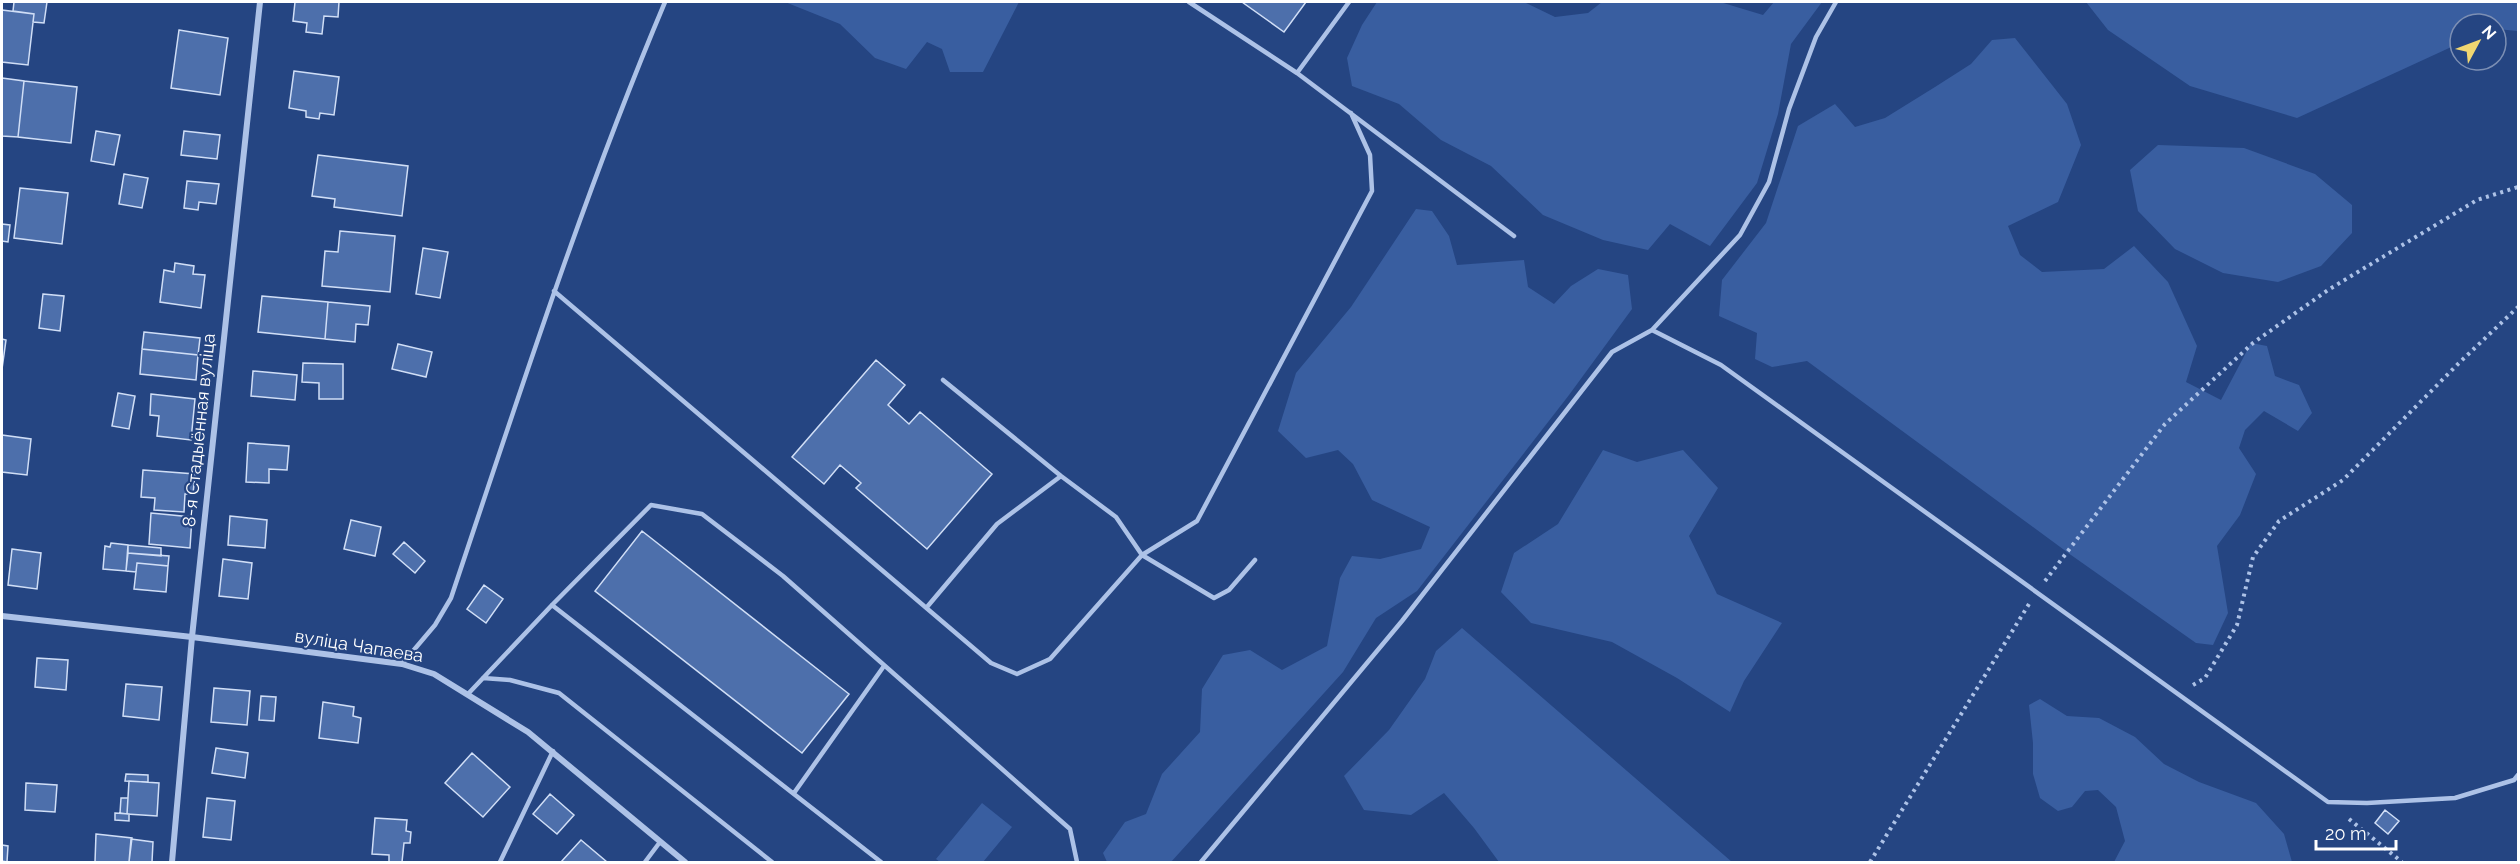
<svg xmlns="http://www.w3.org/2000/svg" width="2520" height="864" viewBox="0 0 2520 864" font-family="Raleway,sans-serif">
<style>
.green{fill:#395ea0}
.building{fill:#4d6fab;stroke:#d0def6;stroke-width:1.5}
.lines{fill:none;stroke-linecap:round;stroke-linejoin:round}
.path{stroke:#adc2e7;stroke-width:4;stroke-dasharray:3 4.5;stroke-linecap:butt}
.service{stroke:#adc2e7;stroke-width:4.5}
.minor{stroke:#adc2e7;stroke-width:6}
.labels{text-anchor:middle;stroke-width:4.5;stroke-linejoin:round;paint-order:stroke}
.street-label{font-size:18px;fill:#fff;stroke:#254582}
</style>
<rect width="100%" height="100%" fill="#254582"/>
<path class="green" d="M 785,2 L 1019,2 L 983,72 L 950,72 L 942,49 L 927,42 L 906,69 L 875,58 L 840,24 Z
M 1377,2 L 1524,2 L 1555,17 L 1588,13 L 1602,2 L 1720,2 L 1763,15 L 1774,2 L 1822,2 L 1791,44 L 1778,114 L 1757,183 L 1710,246 L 1670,224 L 1648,250 L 1603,240 L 1543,215 L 1491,166 L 1441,140 L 1399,104 L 1352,86 L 1347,58 L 1362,25 Z
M 2086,2 L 2518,2 L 2518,31 L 2496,29 L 2496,24 L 2460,24 L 2460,43 L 2297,118 L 2190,86 L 2108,30 Z
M 2015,38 L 2067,104 L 2081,145 L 2058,202 L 2008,226 L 2020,255 L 2042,272 L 2104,269 L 2134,246 L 2168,282 L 2197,346 L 2186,382 L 2221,400 L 2251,343 L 2267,346 L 2275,376 L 2299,385 L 2312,413 L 2298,431 L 2264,411 L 2245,430 L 2239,448 L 2256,474 L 2240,515 L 2217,546 L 2228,613 L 2213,645 L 2196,643 L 2071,555 L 1807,361 L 1772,367 L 1755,359 L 1757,333 L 1719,316 L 1722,280 L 1766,223 L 1798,126 L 1835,104 L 1855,127 L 1885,118 L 1935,87 L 1971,64 L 1992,40 Z
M 2158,145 L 2244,148 L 2315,174 L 2352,205 L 2352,233 L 2321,266 L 2278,282 L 2223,273 L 2175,249 L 2138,211 L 2130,170 Z
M 1416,209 L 1432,211 L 1449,236 L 1457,265 L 1524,260 L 1528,287 L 1554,304 L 1571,286 L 1598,269 L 1628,275 L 1632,309 L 1569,395 L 1417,591 L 1376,618 L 1343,672 L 1171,862 L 1107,862 L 1103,853 L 1125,822 L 1146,814 L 1162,774 L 1200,732 L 1202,689 L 1223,655 L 1250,650 L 1282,670 L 1327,646 L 1340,578 L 1352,556 L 1380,559 L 1421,549 L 1430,527 L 1372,500 L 1353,464 L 1338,450 L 1306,458 L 1278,431 L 1296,373 L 1351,307 Z
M 1603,450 L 1637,462 L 1683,450 L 1718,488 L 1689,536 L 1717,594 L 1782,623 L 1744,681 L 1730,712 L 1677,678 L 1612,642 L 1531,623 L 1501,592 L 1514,553 L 1558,524 Z
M 1462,628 L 1732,862 L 1499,862 L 1474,828 L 1444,793 L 1411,815 L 1364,810 L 1344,776 L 1389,730 L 1425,679 L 1436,651 Z
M 2040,699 L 2067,716 L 2099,718 L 2135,737 L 2164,764 L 2199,782 L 2256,803 L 2284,834 L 2292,862 L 2114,862 L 2125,841 L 2116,807 L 2098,790 L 2085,791 L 2072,807 L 2058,811 L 2040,798 L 2033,774 L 2033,743 L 2029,705 Z
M 982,803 L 1012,827 L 983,862 L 940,862 L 936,859 Z"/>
<path class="building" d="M 14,2 L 47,2 L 44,23 L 33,22 L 34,14 L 13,11 Z
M 295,2 L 339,2 L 338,17 L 324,16 L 322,34 L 306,32 L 307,23 L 293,21 Z
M 1242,2 L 1306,2 L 1284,32 Z
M 2,10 L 34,14 L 28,65 L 2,62 Z
M 179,30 L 228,38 L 220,95 L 171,88 Z
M 294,71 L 339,77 L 334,115 L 320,113 L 319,119 L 306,117 L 306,111 L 289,108 Z
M 2,78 L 24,81 L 18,137 L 2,136 Z
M 24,81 L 77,87 L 71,143 L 18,137 Z
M 96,131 L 120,135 L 114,165 L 91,161 Z
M 184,131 L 220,135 L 217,159 L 181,155 Z
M 318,155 L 408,166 L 402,216 L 334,207 L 335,199 L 312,196 Z
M 124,174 L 148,178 L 142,208 L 119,204 Z
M 187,181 L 219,184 L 216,204 L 199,202 L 198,210 L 184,208 Z
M 20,188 L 68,193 L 62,244 L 14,238 Z
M 2,224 L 10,225 L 8,242 L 2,241 Z
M 340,231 L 395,236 L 390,292 L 322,286 L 325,251 L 338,252 Z
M 423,248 L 448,252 L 440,298 L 416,294 Z
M 175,263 L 194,266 L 193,274 L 205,275 L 201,308 L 160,302 L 164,270 L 174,272 Z
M 43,294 L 64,296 L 60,331 L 39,328 Z
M 262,296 L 328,302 L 325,339 L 258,332 Z
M 328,302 L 370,306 L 368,325 L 356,324 L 355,342 L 325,339 Z
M 144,332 L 200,338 L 198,355 L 142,349 Z
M 2,339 L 6,340 L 2,369 Z
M 398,344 L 432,352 L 426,377 L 392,369 Z
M 142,349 L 198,355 L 196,380 L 140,374 Z
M 876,360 L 905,385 L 888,405 L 909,424 L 920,412 L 992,474 L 927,549 L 856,488 L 861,483 L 840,465 L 824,484 L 792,457 Z
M 303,363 L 343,364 L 343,399 L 319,399 L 319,383 L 302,382 Z
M 253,371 L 297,375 L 295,400 L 251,396 Z
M 118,393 L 135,396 L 129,429 L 112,426 Z
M 151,394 L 195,399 L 191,440 L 157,436 L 159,416 L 150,415 Z
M 2,435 L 31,439 L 27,475 L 2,472 Z
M 248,443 L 289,446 L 287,470 L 269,469 L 269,483 L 246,482 Z
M 143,470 L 195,474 L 193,494 L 185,494 L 184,512 L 154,510 L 155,498 L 141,497 Z
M 151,513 L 192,517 L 190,548 L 149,544 Z
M 230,516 L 267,520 L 265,548 L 228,545 Z
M 351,520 L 381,527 L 375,556 L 344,549 Z
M 642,531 L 849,694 L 802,753 L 595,591 Z
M 404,542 L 425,561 L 415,573 L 393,554 Z
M 111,543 L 128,545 L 126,571 L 103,569 L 105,546 L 110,547 Z
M 128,545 L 161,548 L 161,556 L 128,553 Z
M 12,549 L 41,553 L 37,589 L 8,585 Z
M 128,553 L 169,556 L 168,566 L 137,563 L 136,572 L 126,571 Z
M 223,559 L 252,563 L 248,599 L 219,596 Z
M 137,563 L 168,566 L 166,592 L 134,589 Z
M 484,585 L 503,599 L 486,623 L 467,609 Z
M 37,658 L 68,660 L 66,690 L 35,687 Z
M 126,684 L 162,687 L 159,720 L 123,716 Z
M 214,688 L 250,691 L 247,725 L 211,722 Z
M 261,696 L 276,697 L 274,721 L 259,720 Z
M 323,702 L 354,707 L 353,716 L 361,718 L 358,743 L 319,738 Z
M 216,748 L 248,753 L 245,778 L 212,773 Z
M 472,753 L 510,787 L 483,817 L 445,783 Z
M 126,774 L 148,775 L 148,782 L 125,781 Z
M 129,781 L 159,783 L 157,816 L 127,814 Z
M 26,783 L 57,785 L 55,812 L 25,810 Z
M 550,794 L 574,815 L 557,834 L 533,814 Z
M 121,798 L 128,798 L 127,814 L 120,813 Z
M 207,798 L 235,801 L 231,840 L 203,837 Z
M 2385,810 L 2399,821 L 2388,834 L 2375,823 Z
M 115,813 L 129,814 L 129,821 L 115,820 Z
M 375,818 L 407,820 L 406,831 L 411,832 L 410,843 L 404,843 L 402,862 L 389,862 L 389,855 L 372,854 Z
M 96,834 L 132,838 L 129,862 L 95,862 Z
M 131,839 L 153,842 L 152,862 L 129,862 Z
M 581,840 L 607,862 L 561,862 Z
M 2,845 L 8,846 L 7,862 L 2,861 Z"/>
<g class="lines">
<path class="path" d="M 2045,581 L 2165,424 L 2253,343 L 2328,290 L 2477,200 L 2518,187
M 2193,685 L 2205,678 L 2237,625 L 2253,557 L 2279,521 L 2343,480 L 2459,363 L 2518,307
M 2349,819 L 2402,862
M 1870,862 L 2029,604"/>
<path class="service" d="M 1189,2 L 1297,73 L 1514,236
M 1297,73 L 1349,2
M 554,291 L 991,663 L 1017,674 L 1050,659 L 1142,555 L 1116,517 L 1061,476 L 943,380
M 1652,330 L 1721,365 L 2328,802 L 2367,803 L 2455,798 L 2514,780 L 2518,775
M 1255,560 L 1229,590 L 1214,598 L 1142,555 L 1197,521 L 1372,191 L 1370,155 L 1351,113
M 552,605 L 881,862
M 927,607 L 997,524 L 1061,476
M 402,664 L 435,625 L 451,598 C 518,398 583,196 665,2
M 483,678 L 510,680 L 559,693 L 772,862
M 468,694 L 552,605 L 651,505 L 702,514 L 783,576 L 1070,829 L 1077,862
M 794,793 L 884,666
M 500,862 L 553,751
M 645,862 L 660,842
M 1201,862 L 1402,621 L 1612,352 L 1652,330 L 1740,235 L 1769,182 L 1789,109 L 1816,37 L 1836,2"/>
<path class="minor" d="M 2,616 L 192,637 L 402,664 L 434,674 L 528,732 L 685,862
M 172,862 L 192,637 L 260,2"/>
</g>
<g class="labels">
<g class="street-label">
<text transform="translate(199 430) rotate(-84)" y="6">8-я Стадыённая вуліца</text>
<text transform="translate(359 646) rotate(9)" y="6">вуліца Чапаева</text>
</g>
</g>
<rect width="2520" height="864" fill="none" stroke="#ffffff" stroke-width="6"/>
<g transform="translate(2478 42) rotate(49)"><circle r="28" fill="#254582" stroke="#7c8fb4" stroke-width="1.5"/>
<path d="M0-4.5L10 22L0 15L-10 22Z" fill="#f1d771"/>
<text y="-9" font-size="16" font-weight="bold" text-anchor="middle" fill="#ffffff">N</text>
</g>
<path d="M2316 840v9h80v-9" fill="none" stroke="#ffffff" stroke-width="3"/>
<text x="2325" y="840" font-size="18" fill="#ffffff" stroke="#254582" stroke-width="4.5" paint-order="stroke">20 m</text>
</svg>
